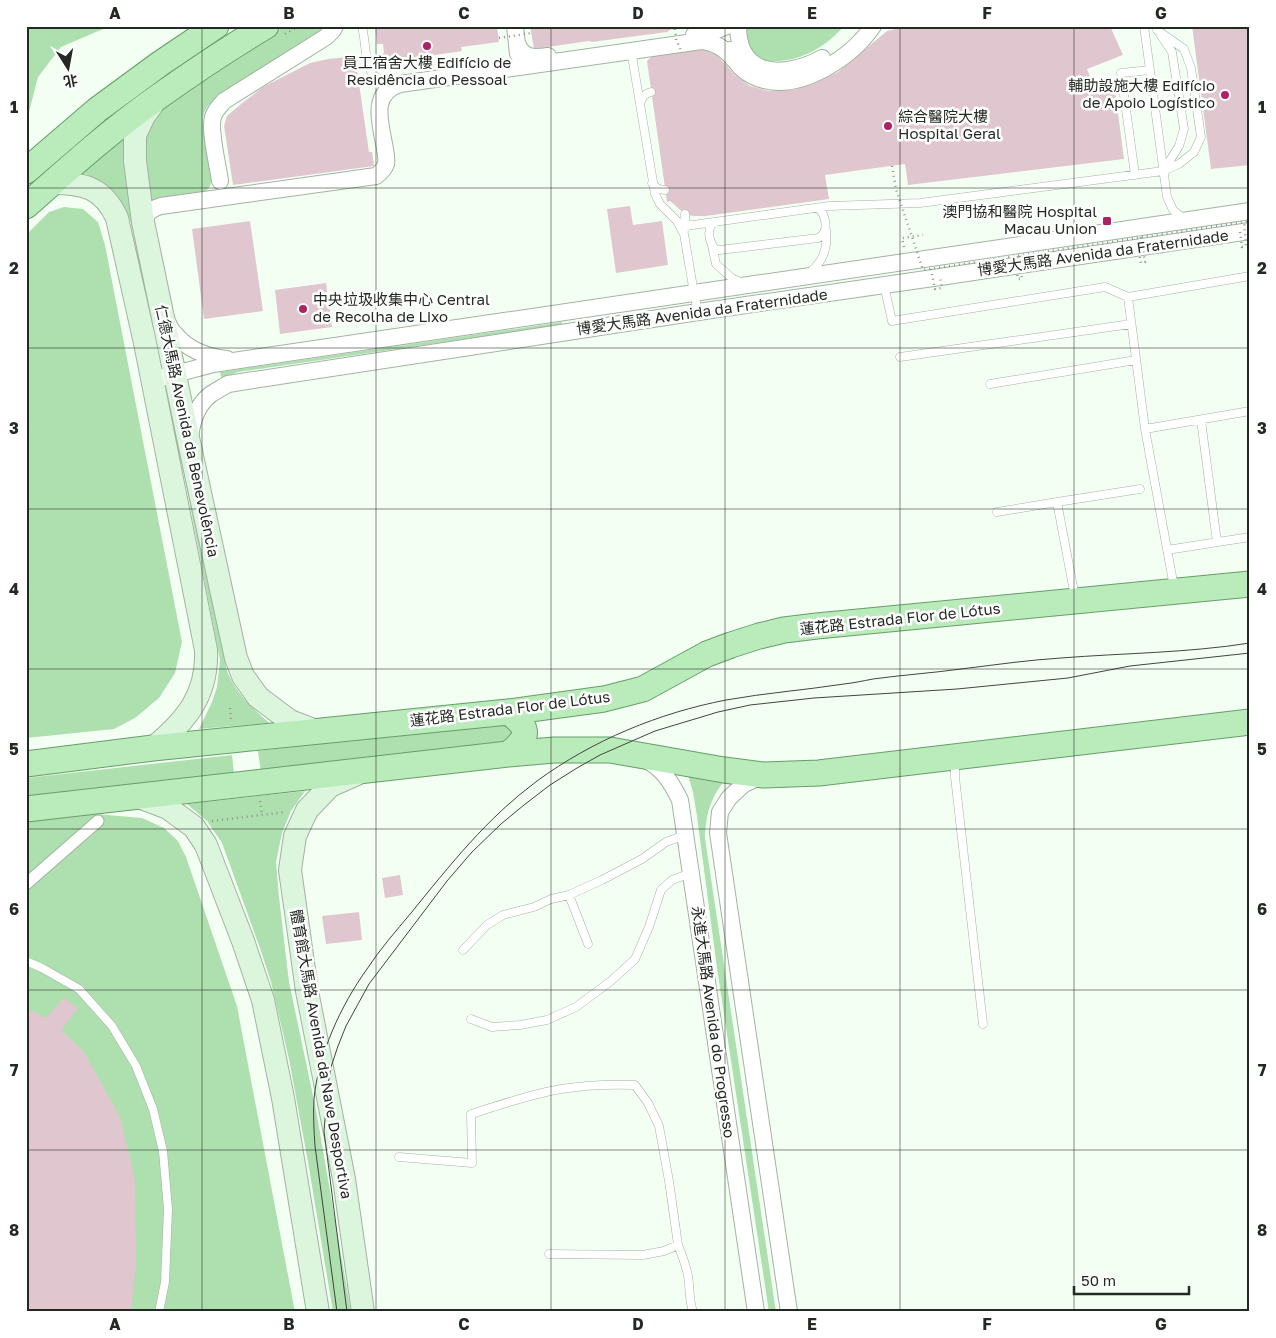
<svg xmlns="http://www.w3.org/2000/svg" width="1276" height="1338" viewBox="0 0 1276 1338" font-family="'Golos Text','Noto Sans SC',sans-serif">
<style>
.green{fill:#aedfae}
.building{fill:#e0c7cf}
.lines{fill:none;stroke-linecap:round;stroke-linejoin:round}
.service-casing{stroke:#a2b2a2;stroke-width:9}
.pedestrian-casing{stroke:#a2b2a2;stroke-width:13}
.minor-casing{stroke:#a2b2a2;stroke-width:18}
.secondary-casing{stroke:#a2b2a2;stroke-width:24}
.primary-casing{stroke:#669e68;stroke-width:27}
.path{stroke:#8d968d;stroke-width:2.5;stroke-dasharray:1 4;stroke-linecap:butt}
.service{stroke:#fff;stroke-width:8}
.pedestrian{stroke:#fff;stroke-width:11}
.minor{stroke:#fff;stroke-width:16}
.secondary{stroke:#dcf5dd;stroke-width:22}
.primary{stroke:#b9ebbb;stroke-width:25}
.tram{stroke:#404640;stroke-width:1}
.path-bridge{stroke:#8d968d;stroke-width:2.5;stroke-dasharray:1 4;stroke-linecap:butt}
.grid{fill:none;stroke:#232923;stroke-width:1;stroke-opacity:0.55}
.poi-dot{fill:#ac2264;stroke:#fff;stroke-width:2}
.labels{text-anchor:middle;stroke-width:5;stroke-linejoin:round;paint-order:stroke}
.poi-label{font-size:15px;fill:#232923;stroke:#fff;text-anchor:end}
.street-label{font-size:15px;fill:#232923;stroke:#fff}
.neatline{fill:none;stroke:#232923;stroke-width:2}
.grid-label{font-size:16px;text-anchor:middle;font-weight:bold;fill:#232923}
</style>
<rect width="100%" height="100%" fill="#f4fff4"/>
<path class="green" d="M 26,26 L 110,26 L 61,47 L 38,77 L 29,112 L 26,116 Z
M 285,26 L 325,26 L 321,31 L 215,99 C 213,101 209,104 207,107 C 191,130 228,175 204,193 L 146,203 L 144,131 L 164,103 Z
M 744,26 L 844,26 C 826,47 800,62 773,61 C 762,61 752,56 747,46 C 745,40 745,32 744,26 Z
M 128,129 L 156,336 L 131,223 C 119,190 109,182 76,171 Z
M 64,207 L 83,209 L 98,222 L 105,245 L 182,642 L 175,673 L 159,698 L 135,718 L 114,729 L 26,738 L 26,235 L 49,212 Z
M 562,322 L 562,325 L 238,372 L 229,376 L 222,381 L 220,372 Z
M 184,458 L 227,671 C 237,695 251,706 269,723 L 199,729 L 212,702 L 217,687 L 220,660 L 181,459 Z
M 508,722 L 513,723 L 511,741 L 261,772 L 258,751 Z
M 232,755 L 234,773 L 26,796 L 26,778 Z
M 687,772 L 725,780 C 710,799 706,814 705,838 L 776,1312 L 769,1312 L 717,968 L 697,816 L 693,792 Z
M 305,791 L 291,811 L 282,833 L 276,862 L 279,897 L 289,982 L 316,1110 L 351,1312 L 333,1312 L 308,1162 L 289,1059 L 271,982 L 260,948 L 222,843 L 207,821 L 187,804 Z
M 96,814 L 142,818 L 164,828 L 178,841 L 186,857 L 237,1006 L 295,1312 L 26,1312 L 26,821 Z"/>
<path class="building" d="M 375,26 L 497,26 L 499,42 L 461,47 L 462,51 L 382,63 L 380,55 L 384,53 L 383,44 L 377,44 Z
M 530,26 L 687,26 L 687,27 L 670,30 L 667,32 L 592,42 L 589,41 L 534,49 Z
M 909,26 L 1110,26 L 1123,55 L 1087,69 L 1096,92 L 1115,90 L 1124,159 L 908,185 L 905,164 L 825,175 L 829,199 L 706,216 L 693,216 L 685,214 L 670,201 L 667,202 L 647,61 L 652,56 L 695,49 L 707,50 L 717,55 L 735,75 L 750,86 L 769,91 L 792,90 L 813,84 L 838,72 L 887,31 Z
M 1192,26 L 1250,26 L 1250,165 L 1211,169 Z
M 355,56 L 369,152 L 372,152 L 374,166 L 233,185 L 224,126 L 227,116 L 241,104 L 263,87 L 310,63 L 328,59 Z
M 630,206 L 633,225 L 662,221 L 668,265 L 616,273 L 607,209 Z
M 250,221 L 263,311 L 204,319 L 192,229 Z
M 326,283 L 332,327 L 280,334 L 275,290 Z
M 400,875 L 403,895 L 385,898 L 382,878 Z
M 359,912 L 362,940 L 326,944 L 322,916 Z
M 64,998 L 78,1008 L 61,1030 L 84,1052 L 120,1117 L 135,1178 L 136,1266 L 131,1312 L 26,1312 L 26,1008 L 46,1018 Z"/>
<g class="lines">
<g class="service-casing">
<path id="service" d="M 362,26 C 364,35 365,45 366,54 C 370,76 373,80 397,82
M 1144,26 L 1167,197 L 1173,210 L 1184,219
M 1160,34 L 1172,52 L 1184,129 L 1179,146 L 1164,170
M 631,50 L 655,194 L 660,204 L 677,221 L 684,234 L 694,293 L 698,312
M 640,104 C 642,97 644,94 651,92
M 1135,175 L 1121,73 L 1150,70
M 652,183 L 658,189 L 665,190
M 685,214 L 686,228
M 677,221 L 683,224 L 693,225 L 829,206 L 920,203 L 1163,171 L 1179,164 L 1194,152 L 1201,137 L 1191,68 L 1184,49 L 1157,30
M 716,222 L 711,225 C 707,233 710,244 716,250 L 720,250 L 818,238 C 830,233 826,215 818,208
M 712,245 L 716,264 L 733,279 L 741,282
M 808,274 C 823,262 828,249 826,230
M 884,285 L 892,321 L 1105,287 L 1128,297 L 1250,276
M 1128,297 L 1145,429
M 900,357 L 1131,324
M 990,384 L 1136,360
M 1201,420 L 1217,542
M 997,512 L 1057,502
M 1167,550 L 1250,537
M 1174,587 L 1145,429 L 1250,411
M 1075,597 L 1057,502 L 1140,489
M 955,761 L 955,777 L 983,1024
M 569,895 L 588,944
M 463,950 L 487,925 L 503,915 L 534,907 L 551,899 L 569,895 L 602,880 L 642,859 L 666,842 L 685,835
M 26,961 L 42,968 L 79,989 L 112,1026 L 136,1066 L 153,1109 L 163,1151 L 168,1209 L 165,1282 L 159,1312
M 471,1019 L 492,1027 L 520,1025 L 547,1020 L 576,1007 L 611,981 L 635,959 L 649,927 L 661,890 L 672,880 L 691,873
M 399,1157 L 472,1163 L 471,1114 C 500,1105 531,1094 561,1089 C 586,1085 611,1084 635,1085 L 648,1103 L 659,1126 L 669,1181 L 678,1245
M 549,1254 L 643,1255 L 664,1251 L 678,1245 C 682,1255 686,1265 688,1276 C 690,1288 689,1300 693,1312"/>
</g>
<g class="pedestrian-casing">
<path id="pedestrian" d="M 26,884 L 98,821"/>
</g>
<g class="minor-casing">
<path id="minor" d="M 515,26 L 518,54
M 738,26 C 738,79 786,78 822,58
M 694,35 L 714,31 L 727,26
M 517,43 C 523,59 534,58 548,56
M 730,50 C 736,66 748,76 764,80 C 802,90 852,57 873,26
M 220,181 C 218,165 209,131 213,117 C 215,110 220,106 224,101 L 326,37 L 333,30 L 335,26
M 143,222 C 146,212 152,209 161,206 L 376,176 C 380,173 384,170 386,164 C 387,159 386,154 385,149 C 381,125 369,93 400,84 L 701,41 C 716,42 726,49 735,61
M 167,321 C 169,325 171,331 175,334 C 188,350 207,357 227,359
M 164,377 L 213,364 L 1250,211
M 190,437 C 192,421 197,405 210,395 C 215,391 222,388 228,384 L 698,312 L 940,277 L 1250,231
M 644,759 C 663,768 671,782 680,800 L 756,1312
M 762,776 L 744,784 L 729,798 L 720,812 L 718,833 L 789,1312"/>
</g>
<g class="secondary-casing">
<path id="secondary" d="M 154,102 L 144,116 L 135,135 L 135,161 L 143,222 L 189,442 L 236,658 L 243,676 L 258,697 L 290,721 L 316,731
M 52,183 C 83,183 103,187 117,218 L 145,343 L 206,650 C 208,695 186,721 153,748
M 357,774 L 330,786 L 307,810 L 295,836 L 290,870 L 307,991 L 344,1179 L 363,1312
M 136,796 L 168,808 L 194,827 L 206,845 L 243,941 L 263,1000 L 283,1098 L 318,1312"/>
</g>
<g class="primary-casing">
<path id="primary" d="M 26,171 L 97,110 L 161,63 L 216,26
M 26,206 C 69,168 111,130 158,97 C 193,72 229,48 266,26
M 508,712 C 530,727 530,738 508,754
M 26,764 L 153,748 L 508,712 L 604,699 L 643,689 L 707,654 L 731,645 L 759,636 L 784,630 L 817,626 L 1250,584
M 26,809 L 508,754 L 554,750 L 610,750 L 724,770 L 764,775 L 819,773 L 1250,722"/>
</g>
<path class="path" d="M 285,34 L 299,26
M 904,247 L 902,238 L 923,235
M 230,708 L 231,721
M 260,801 L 262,815
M 212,821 L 286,812"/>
<use href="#service" class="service"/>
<use href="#pedestrian" class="pedestrian"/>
<use href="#minor" class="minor"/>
<use href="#secondary" class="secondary"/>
<use href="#primary" class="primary"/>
<path class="tram" d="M 337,1312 L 315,1146 C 314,1131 313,1115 314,1099 C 318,1055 341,1005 367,969 C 380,949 396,931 411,913 C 450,865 487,818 537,781 C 593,740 659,713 726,700 C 765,693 805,690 844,684 C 853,683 863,681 873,679 C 902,675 932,673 961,669 C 994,665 1028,660 1061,658 C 1124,653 1187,653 1250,643
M 347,1312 L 324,1131 L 328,1084 L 331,1067 L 338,1046 L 346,1026 L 369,984 L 447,881 L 472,852 L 501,824 L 524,805 L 550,785 L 577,768 L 600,755 L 655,731 L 718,712 L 750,705 L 814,698 L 957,689 L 1068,678 L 1130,666 L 1250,653"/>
<path class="path-bridge" d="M 675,29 L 676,39 L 681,51
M 499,38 L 531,33
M 892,166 L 896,189 L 923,270 L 1250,221
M 1240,232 L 1242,247 L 1246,246 L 1244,221
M 1138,247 L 1141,263 L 1145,262 L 1141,237
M 1016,265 L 1018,279 L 1022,279 L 1018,255
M 931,269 L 935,289 L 942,288 L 940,277"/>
</g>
<path class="grid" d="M 202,26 L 202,1312M 376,26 L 376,1312M 551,26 L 551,1312M 725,26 L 725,1312M 900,26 L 900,1312M 1074,26 L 1074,1312M 26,188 L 1250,188M 26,348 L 1250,348M 26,509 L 1250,509M 26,669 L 1250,669M 26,829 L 1250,829M 26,990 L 1250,990M 26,1150 L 1250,1150"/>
<g class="poi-dot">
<circle cx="427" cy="46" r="5"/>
<circle cx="1225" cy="95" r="5"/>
<circle cx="888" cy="126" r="5"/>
<rect x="1102" y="216" width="10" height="10" rx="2.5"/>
<circle cx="303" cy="309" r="5"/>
</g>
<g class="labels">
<g class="poi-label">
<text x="427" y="68" text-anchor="middle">員工宿舍大樓 Edifício de<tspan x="427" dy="17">Residência do Pessoal</tspan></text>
<text x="1215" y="91">輔助設施大樓 Edifício<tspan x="1215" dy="17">de Apoio Logístico</tspan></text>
<text x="898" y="122" text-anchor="start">綜合醫院大樓<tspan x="898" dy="17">Hospital Geral</tspan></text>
<text x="1097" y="217">澳門協和醫院 Hospital<tspan x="1097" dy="17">Macau Union</tspan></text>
<text x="313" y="305" text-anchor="start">中央垃圾收集中心 Central<tspan x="313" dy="17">de Recolha de Lixo</tspan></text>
</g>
<g class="street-label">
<text transform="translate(1103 253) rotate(-8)" y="5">博愛大馬路 Avenida da Fraternidade</text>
<text transform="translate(702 312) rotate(-8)" y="5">博愛大馬路 Avenida da Fraternidade</text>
<text transform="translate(187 431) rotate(78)" y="5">仁德大馬路 Avenida da Benevolência</text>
<text transform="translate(900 619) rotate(-6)" y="5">蓮花路 Estrada Flor de Lótus</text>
<text transform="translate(510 709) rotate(-7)" y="5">蓮花路 Estrada Flor de Lótus</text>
<text transform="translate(713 1022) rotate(82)" y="5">永進大馬路 Avenida do Progresso</text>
<text transform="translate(321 1054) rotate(80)" y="5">體育館大馬路 Avenida da Nave Desportiva</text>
</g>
</g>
<rect width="1276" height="1338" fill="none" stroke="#ffffff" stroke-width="55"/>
<g transform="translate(68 68) rotate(169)" stroke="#ffffff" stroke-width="4" paint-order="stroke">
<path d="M0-4L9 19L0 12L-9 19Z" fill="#232923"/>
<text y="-8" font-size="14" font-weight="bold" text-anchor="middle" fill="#232923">北</text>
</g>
<path d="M1074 1286v8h115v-8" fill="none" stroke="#232923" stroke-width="2.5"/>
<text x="1081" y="1286" font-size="15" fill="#232923" stroke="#ffffff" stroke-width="4" paint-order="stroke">50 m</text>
<rect x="28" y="28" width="1220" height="1282" class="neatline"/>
<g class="grid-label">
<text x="115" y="19">A</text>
<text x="289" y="19">B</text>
<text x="464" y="19">C</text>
<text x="638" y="19">D</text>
<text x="812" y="19">E</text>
<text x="987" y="19">F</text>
<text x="1161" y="19">G</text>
<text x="14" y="113">1</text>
<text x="1262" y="113">1</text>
<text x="14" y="274">2</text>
<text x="1262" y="274">2</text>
<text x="14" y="434">3</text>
<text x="1262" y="434">3</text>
<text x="14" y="595">4</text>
<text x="1262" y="595">4</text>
<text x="14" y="755">5</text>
<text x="1262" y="755">5</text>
<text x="14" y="915">6</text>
<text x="1262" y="915">6</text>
<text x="14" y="1076">7</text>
<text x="1262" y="1076">7</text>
<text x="14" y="1236">8</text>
<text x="1262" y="1236">8</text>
<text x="115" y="1330">A</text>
<text x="289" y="1330">B</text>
<text x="464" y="1330">C</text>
<text x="638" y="1330">D</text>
<text x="812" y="1330">E</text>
<text x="987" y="1330">F</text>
<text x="1161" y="1330">G</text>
</g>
</svg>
